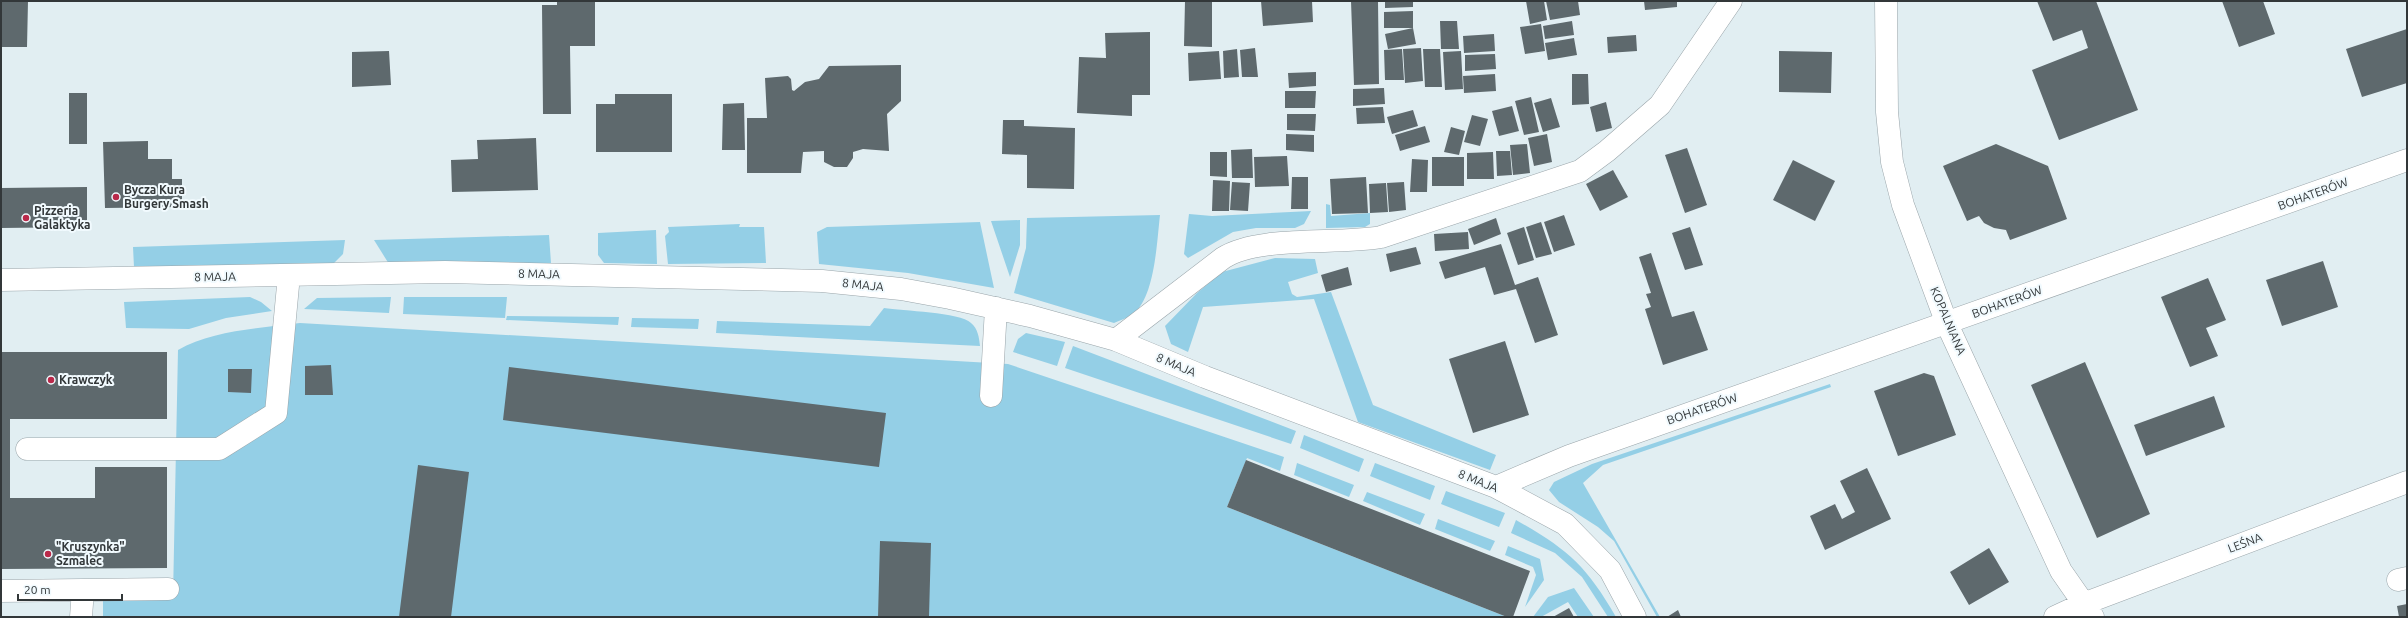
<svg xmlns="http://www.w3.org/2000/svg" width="2408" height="618" viewBox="0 0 2408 618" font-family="Ubuntu,sans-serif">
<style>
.green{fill:#94cfe6}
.building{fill:#5e696d}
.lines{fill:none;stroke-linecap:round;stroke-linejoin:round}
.minor-casing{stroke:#9aa5aa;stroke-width:23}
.minor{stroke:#fff;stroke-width:22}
.poi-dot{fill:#ba294a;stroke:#f1fafe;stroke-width:1.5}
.labels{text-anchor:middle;stroke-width:4;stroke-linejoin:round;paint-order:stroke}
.poi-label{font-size:12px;font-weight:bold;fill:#323739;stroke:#f1fafe;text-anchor:start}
.street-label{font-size:12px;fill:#323739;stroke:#f1fafe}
</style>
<rect width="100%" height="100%" fill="#e1eef2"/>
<path class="green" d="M 1326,204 L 1330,205 L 1331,216 L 1370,213 L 1370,224 L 1365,227 L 1326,228 Z
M 1311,211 L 1304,224 L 1295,228 L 1256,228 L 1233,232 L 1188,258 L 1184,254 L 1189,214 L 1212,216 Z
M 1160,215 C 1157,240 1155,298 1133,314 C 1128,318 1120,320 1114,323 L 1014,293 L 1026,248 L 1027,218 Z
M 1020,220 L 1020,245 L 1010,277 L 991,221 Z
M 980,222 L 994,288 L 908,273 L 819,264 L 817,232 L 827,227 Z
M 740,224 L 739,227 L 764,227 L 766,263 L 668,264 L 665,236 L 669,232 L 668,227 Z
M 656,230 L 657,264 L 604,263 L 598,255 L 598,233 Z
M 549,235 L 551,263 L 389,264 L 374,240 Z
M 345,240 L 343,254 L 331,266 L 134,267 L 133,247 Z
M 1275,258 L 1315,259 L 1318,273 L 1288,282 L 1292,294 L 1297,297 L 1331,292 L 1373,405 L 1496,455 L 1490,470 L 1358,422 L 1314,299 L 1203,307 L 1188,352 L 1171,344 L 1165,326 L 1197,293 L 1222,272 Z
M 250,297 L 261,302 L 272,311 L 226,318 L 189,329 L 126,328 L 124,302 Z
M 391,297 L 389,313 L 304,309 L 317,298 Z
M 404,297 L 507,297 L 505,318 L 403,314 Z
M 884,308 C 902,311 960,312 971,323 C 978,329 979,337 980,346 L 716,333 L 717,321 L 870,326 Z
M 507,316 L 619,317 L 618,325 L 506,320 Z
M 632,318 L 699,319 L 698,329 L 631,327 Z
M 300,323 L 1008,364 L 1284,457 L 1280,471 L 1247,458 L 1227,507 L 1507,617 L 103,617 L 103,597 L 173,597 L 178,350 C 212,330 262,328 300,323 Z
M 1026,333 L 1065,342 L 1057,366 L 1013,352 L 1018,339 Z
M 1073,346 L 1296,431 L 1291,444 L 1065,368 Z
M 1830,384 L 1831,387 L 1603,465 L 1583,483 L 1660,617 L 1657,617 L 1614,541 L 1598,527 L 1559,502 L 1549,490 L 1554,482 L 1592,464 Z
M 1304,435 L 1364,459 L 1359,472 L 1300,448 Z
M 1297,463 L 1354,485 L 1349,497 L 1294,475 Z
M 1375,463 L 1435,486 L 1430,500 L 1370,476 Z
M 1446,491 L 1505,513 L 1499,527 L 1441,504 Z
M 1367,492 L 1425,514 L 1420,525 L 1363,501 Z
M 1438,519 L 1495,541 L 1490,551 L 1435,529 Z
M 1516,520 C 1567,549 1586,565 1616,617 L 1608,617 L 1582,577 L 1555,553 L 1511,533 Z
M 1508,546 L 1540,559 L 1544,580 L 1525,607 L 1536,575 L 1533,567 L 1505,555 Z
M 1574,588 L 1594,617 L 1578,617 L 1568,602 L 1541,617 L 1533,617 L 1548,597 Z"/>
<path class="building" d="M 1,1 L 28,1 L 27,47 L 1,47 Z
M 557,1 L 595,1 L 595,46 L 570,46 L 571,114 L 543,114 L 542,5 L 557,5 Z
M 1185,1 L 1212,1 L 1212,47 L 1184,46 Z
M 1261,1 L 1312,1 L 1313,22 L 1263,26 Z
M 1351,1 L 1378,1 L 1379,84 L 1354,85 Z
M 1385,1 L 1413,1 L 1413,7 L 1385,8 Z
M 1526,1 L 1544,1 L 1547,20 L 1530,24 Z
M 1546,1 L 1578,1 L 1580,15 L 1550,20 Z
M 1644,1 L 1677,1 L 1677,7 L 1645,10 Z
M 2037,1 L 2096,1 L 2138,110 L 2059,140 L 2032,70 L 2088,48 L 2082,30 L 2053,41 Z
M 2222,1 L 2263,1 L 2275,34 L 2239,47 Z
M 1413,11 L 1413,28 L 1384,28 L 1384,12 Z
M 1440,21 L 1457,21 L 1459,49 L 1441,49 Z
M 1572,21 L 1574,35 L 1545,39 L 1543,26 Z
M 1541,24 L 1545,51 L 1525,54 L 1520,27 Z
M 1413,28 L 1416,44 L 1388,49 L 1385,34 Z
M 2407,29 L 2407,83 L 2362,97 L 2346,49 Z
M 1150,32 L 1150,95 L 1132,95 L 1132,116 L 1077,113 L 1079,57 L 1106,58 L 1105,33 Z
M 1494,34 L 1495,51 L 1464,53 L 1463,36 Z
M 1636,35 L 1637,51 L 1608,53 L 1607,37 Z
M 1574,38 L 1577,55 L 1548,60 L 1545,43 Z
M 1255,48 L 1258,77 L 1242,77 L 1240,50 Z
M 1421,48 L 1423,81 L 1405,83 L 1403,49 Z
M 1237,49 L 1239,77 L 1224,78 L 1223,51 Z
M 1402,49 L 1404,80 L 1385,80 L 1384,50 Z
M 1423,49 L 1440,49 L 1442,87 L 1425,87 Z
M 389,51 L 391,85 L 352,87 L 352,52 Z
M 1219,51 L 1221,79 L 1189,81 L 1188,53 Z
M 1461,51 L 1463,89 L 1445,90 L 1443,52 Z
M 1779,51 L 1832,52 L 1831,93 L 1779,92 Z
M 1495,54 L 1496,69 L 1465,71 L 1465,55 Z
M 901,65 L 901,101 L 887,114 L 889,151 L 863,149 L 853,152 L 853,158 L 847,167 L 834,167 L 824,162 L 824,151 L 803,152 L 801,173 L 747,173 L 747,118 L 767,118 L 765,78 L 788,76 L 791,79 L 792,90 L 794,91 L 805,82 L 819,79 L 829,66 Z
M 1316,72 L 1316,86 L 1289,88 L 1288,73 Z
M 1495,74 L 1496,91 L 1464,93 L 1463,76 Z
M 1572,74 L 1588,74 L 1589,104 L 1572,105 Z
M 1384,88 L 1385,104 L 1353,106 L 1353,89 Z
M 1285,91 L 1316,91 L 1315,108 L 1285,108 Z
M 69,93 L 87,93 L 87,144 L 69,144 Z
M 615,94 L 672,94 L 672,152 L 596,152 L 596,104 L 615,104 Z
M 1531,97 L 1539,132 L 1524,135 L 1515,101 Z
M 1551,98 L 1560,127 L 1543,132 L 1534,103 Z
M 1606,102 L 1612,128 L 1596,132 L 1590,107 Z
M 744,103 L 745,150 L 722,150 L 723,104 Z
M 1512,106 L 1519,131 L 1499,136 L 1492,111 Z
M 1383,107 L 1385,123 L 1357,124 L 1356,108 Z
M 1413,110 L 1418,126 L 1392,134 L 1387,117 Z
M 1287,114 L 1316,114 L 1315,131 L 1287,130 Z
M 1472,115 L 1488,119 L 1480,146 L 1464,142 Z
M 1003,120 L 1024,120 L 1024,126 L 1075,128 L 1074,189 L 1027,188 L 1027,155 L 1002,154 Z
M 1425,126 L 1430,142 L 1400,151 L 1395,135 Z
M 1451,127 L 1465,131 L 1459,155 L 1444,152 Z
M 1286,134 L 1314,135 L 1314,152 L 1286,150 Z
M 1547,134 L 1552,162 L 1534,166 L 1528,138 Z
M 536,138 L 538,190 L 452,192 L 451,160 L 478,159 L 477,140 Z
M 148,141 L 148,159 L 172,159 L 172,179 L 182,179 L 182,207 L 105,208 L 103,142 Z
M 1527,144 L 1530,173 L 1513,175 L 1510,145 Z
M 1996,144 L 2048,166 L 2067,219 L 2010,240 L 2006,230 L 1994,228 L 1984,223 L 1979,216 L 1967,221 L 1943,166 Z
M 1687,148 L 1707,205 L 1685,213 L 1665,155 Z
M 1252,149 L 1253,178 L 1232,178 L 1231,150 Z
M 1496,151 L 1510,151 L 1512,175 L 1497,176 Z
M 1210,152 L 1227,152 L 1227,177 L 1210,176 Z
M 1493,152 L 1494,179 L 1467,179 L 1467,153 Z
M 1287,156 L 1289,186 L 1255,187 L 1254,157 Z
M 1432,157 L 1464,157 L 1464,186 L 1432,186 Z
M 1412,159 L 1428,160 L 1427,192 L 1410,192 Z
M 1793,160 L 1835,181 L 1815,221 L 1773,200 Z
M 1613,170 L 1628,197 L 1600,211 L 1586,184 Z
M 1292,177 L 1308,177 L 1308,209 L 1291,209 Z
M 1366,177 L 1368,213 L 1332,214 L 1330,179 Z
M 1213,180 L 1230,181 L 1229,211 L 1212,211 Z
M 1232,182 L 1250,183 L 1248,211 L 1230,210 Z
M 1404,182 L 1406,210 L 1389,212 L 1387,183 Z
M 1386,183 L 1388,212 L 1370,213 L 1369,184 Z
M 87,187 L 87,227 L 1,228 L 1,188 Z
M 1564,215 L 1575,245 L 1554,252 L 1544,222 Z
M 1496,218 L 1501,234 L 1474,245 L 1468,229 Z
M 1541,222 L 1552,254 L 1536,258 L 1526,227 Z
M 1524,227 L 1534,260 L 1518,265 L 1507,233 Z
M 1690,227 L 1703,265 L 1685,270 L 1672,233 Z
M 1468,232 L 1469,249 L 1435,251 L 1434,234 Z
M 1501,244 L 1515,285 L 1538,277 L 1558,335 L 1535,343 L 1516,289 L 1494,295 L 1485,267 L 1445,279 L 1439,262 Z
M 1416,247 L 1421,264 L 1390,272 L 1386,254 Z
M 1651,253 L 1672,317 L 1694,311 L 1708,350 L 1663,365 L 1645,309 L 1651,307 L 1646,294 L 1651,293 L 1639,257 Z
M 2323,261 L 2338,307 L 2282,326 L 2266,280 Z
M 1348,267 L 1352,285 L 1326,292 L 1321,275 Z
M 2208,278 L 2226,320 L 2206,328 L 2218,356 L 2190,367 L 2161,297 Z
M 1505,341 L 1529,415 L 1473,433 L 1449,359 Z
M 1,352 L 167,352 L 167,419 L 10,419 L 10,498 L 95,498 L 95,467 L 167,467 L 167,568 L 1,569 Z
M 2085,362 L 2150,514 L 2097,538 L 2031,385 Z
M 331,365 L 333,395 L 305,395 L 305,366 Z
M 509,367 L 886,413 L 879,467 L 503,420 Z
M 228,369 L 252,369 L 251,393 L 228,392 Z
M 1924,373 L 1934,376 L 1956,435 L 1898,456 L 1874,391 Z
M 2214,396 L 2225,427 L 2146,456 L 2134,425 Z
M 1246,460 L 1530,571 L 1513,617 L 1507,617 L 1227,507 Z
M 418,465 L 469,472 L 451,617 L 399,617 Z
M 1867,468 L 1891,519 L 1825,550 L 1810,516 L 1835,504 L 1842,519 L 1855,512 L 1840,481 Z
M 880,541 L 931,543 L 929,617 L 878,617 Z
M 1989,548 L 2009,582 L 1969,605 L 1950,572 Z
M 2407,604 L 2407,617 L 2399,617 L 2397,606 Z
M 1569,608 L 1574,617 L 1553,617 Z
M 1678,610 L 1681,617 L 1667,617 Z"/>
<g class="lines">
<g class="minor-casing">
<path id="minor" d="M 1886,1 L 1887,112 L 1892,162 L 1903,205 L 1947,324 L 2061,571 L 2093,617
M 1,280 L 445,272 L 822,281 L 901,289 L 950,298 L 1030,316 L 1116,340 L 1205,377 L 1496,487 L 1565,524 L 1610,570 L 1635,617
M 1116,340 L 1223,258 C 1259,235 1337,245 1381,237 L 1580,171 L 1607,151 L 1660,105 L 1731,1
M 991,396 L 996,308
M 27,449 L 219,449 L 276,413 L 289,275
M 1496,487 L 1569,456 L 2407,160
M 2398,580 L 2407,578
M 83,590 L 168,589
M 1,591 L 83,590 L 81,617
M 2055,617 L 2083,604 L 2407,482"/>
</g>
<use href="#minor" class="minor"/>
</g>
<g class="poi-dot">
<circle cx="116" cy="197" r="4"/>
<circle cx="26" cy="218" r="4"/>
<circle cx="51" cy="380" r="4"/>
<circle cx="48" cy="554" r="4"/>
</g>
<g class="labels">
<g class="poi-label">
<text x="124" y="194">Bycza Kura<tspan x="124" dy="14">Burgery Smash</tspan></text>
<text x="34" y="215">Pizzeria<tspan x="34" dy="14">Galaktyka</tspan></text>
<text x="59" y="384">Krawczyk</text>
<text x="56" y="551">"Kruszynka"<tspan x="56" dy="14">Szmalec</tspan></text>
</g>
<g class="street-label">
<text transform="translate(2313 194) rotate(-20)" y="4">BOHATERÓW</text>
<text transform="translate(539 274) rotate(1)" y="4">8 MAJA</text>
<text transform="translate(215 277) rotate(-1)" y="4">8 MAJA</text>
<text transform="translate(863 285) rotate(6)" y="4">8 MAJA</text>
<text transform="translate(2007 302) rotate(-20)" y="4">BOHATERÓW</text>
<text transform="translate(1948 321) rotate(67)" y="4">KOPALNIANA</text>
<text transform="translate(1176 365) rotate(23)" y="4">8 MAJA</text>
<text transform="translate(1702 409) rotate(-19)" y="4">BOHATERÓW</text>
<text transform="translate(1478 481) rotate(22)" y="4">8 MAJA</text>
<text transform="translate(2245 543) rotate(-21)" y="4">LEŚNA</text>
</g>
</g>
<rect width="2408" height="618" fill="none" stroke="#323739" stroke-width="4"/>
<path d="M18 594v6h104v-6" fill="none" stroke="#323739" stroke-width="2"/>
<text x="24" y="594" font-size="12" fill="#323739" stroke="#f1fafe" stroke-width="3" paint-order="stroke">20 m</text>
</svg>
